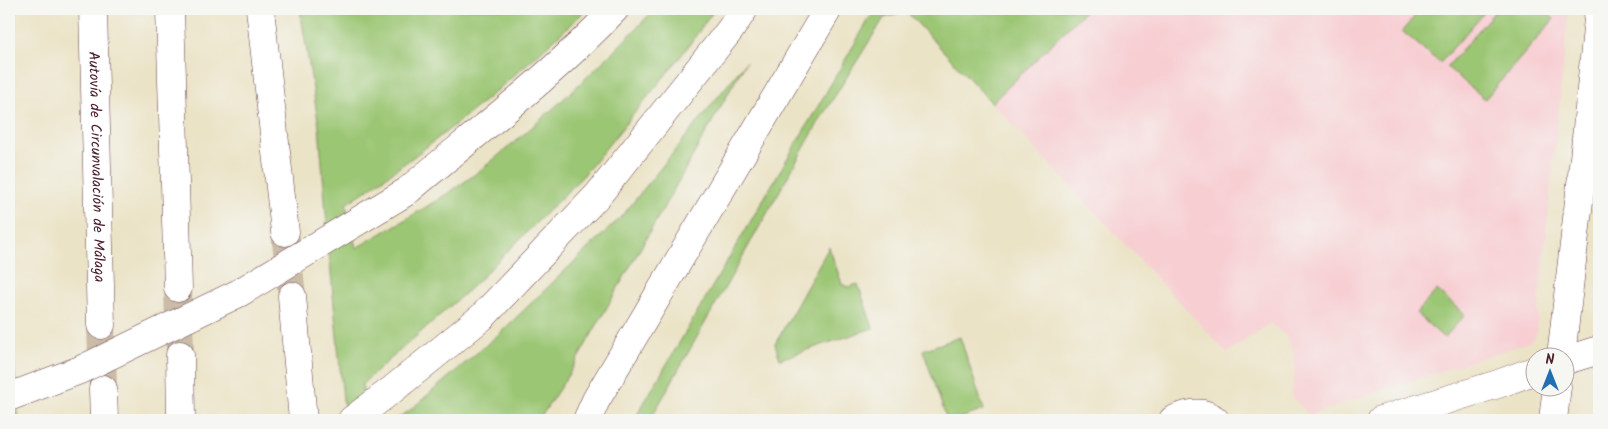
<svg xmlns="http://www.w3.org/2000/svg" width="1608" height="429" viewBox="0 0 1608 429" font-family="Kalam,sans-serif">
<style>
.built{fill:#f7cfd3}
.green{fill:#9bc673;stroke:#72724f}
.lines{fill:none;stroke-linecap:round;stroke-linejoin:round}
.motorway-tunnel{stroke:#cbbca7;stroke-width:28;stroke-dasharray:28 14;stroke-linecap:butt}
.minor-casing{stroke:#623c42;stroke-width:29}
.motorway-casing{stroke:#623c42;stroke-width:29}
.minor{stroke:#fff;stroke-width:28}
.motorway{stroke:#fff;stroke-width:28}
.motorway-bridge-casing{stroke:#623c42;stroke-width:29;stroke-linecap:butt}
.motorway-bridge{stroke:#fff;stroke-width:28}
.labels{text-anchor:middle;stroke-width:4.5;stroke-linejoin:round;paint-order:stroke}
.street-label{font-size:15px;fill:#4a1f2b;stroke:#f6f6f2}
</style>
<rect width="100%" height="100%" fill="#f6f6f2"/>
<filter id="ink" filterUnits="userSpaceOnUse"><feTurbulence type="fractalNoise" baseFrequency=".02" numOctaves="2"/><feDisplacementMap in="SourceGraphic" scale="10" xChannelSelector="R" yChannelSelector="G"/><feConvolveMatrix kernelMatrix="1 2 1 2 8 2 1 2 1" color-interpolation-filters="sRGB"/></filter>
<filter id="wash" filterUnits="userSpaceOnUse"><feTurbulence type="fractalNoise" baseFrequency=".0096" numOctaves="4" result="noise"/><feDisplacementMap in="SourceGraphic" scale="20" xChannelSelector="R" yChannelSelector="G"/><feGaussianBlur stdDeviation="1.12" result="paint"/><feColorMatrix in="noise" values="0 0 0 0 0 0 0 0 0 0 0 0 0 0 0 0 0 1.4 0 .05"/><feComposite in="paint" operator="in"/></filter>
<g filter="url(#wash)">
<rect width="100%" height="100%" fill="#ebe3c6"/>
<path class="built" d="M 904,9 L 1569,9 L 1536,335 L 1530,342 L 1309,415 L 1290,394 L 1294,378 L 1295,367 L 1293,350 L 1285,335 L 1270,323 L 1227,353 Z"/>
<path class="green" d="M 300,9 L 587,9 C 512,80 433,147 346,204 L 356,248 C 399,223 443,199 482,169 C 543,120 601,66 655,9 L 715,9 L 681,56 L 583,176 L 473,286 L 362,384 L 367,420 L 345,420 L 331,274 L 319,127 Z
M 875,9 L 1087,9 L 992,103 L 904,9 L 895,15 L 884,18 L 821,118 L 650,420 L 634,420 Z
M 1421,9 L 1487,9 L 1440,63 L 1402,31 Z
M 1497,9 L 1542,9 L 1554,19 L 1485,99 L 1447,67 Z
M 746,62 L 572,369 L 539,420 L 395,420 L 409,411 L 498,335 L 623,215 Z
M 829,247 L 842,284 L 848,287 L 858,284 L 873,328 L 780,359 L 775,344 Z
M 1437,290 L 1465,315 L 1444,338 L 1416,313 Z
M 9,292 L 18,420 L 9,420 Z
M 960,337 L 984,410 L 955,420 L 947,420 L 923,350 Z"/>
</g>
<g filter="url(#ink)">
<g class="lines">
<path class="motorway-tunnel" d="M 285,232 L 292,296
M 178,288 L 180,355
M 101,325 L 103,389"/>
<g class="minor-casing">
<path id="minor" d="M 1561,356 L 1584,158 L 1599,9
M 1566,360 L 1599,350
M 1173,420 C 1186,414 1202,409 1215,420
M 1381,420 L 1498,384 L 1536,370
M 1553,420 L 1557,386"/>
</g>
<g class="motorway-casing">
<g id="motorway">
<path id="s1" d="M 93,9 L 101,325"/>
<path d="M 170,9 L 178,288"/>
<path d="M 260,9 L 285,232"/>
<path d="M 406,192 C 476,133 551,77 615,9"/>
<path d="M 292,296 L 303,420"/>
<path d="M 180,355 L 181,420"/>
<path d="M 103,389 L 104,420"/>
<path d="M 352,420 L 393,389 L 482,317 L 598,195 L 730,30 L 744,9"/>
<path d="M 587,420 L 596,400 L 828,9"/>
</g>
</g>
<use href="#minor" class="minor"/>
<use href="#motorway" class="motorway"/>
<g class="motorway-bridge-casing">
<path id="motorway-bridge" d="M 9,397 L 80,370 L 239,293 L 406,192"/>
</g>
<use href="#motorway-bridge" class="motorway-bridge"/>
</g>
</g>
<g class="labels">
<g class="street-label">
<text dy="5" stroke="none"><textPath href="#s1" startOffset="158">Autovía de Circunvalación de Málaga</textPath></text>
</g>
</g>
<rect width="1608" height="429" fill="none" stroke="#f6f6f2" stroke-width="30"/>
<g transform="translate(1550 372)"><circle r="24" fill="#f6f6f2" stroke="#b1a0a2"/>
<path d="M0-4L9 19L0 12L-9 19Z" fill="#1f6fb2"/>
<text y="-8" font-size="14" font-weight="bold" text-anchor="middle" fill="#4a1f2b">N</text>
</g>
</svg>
